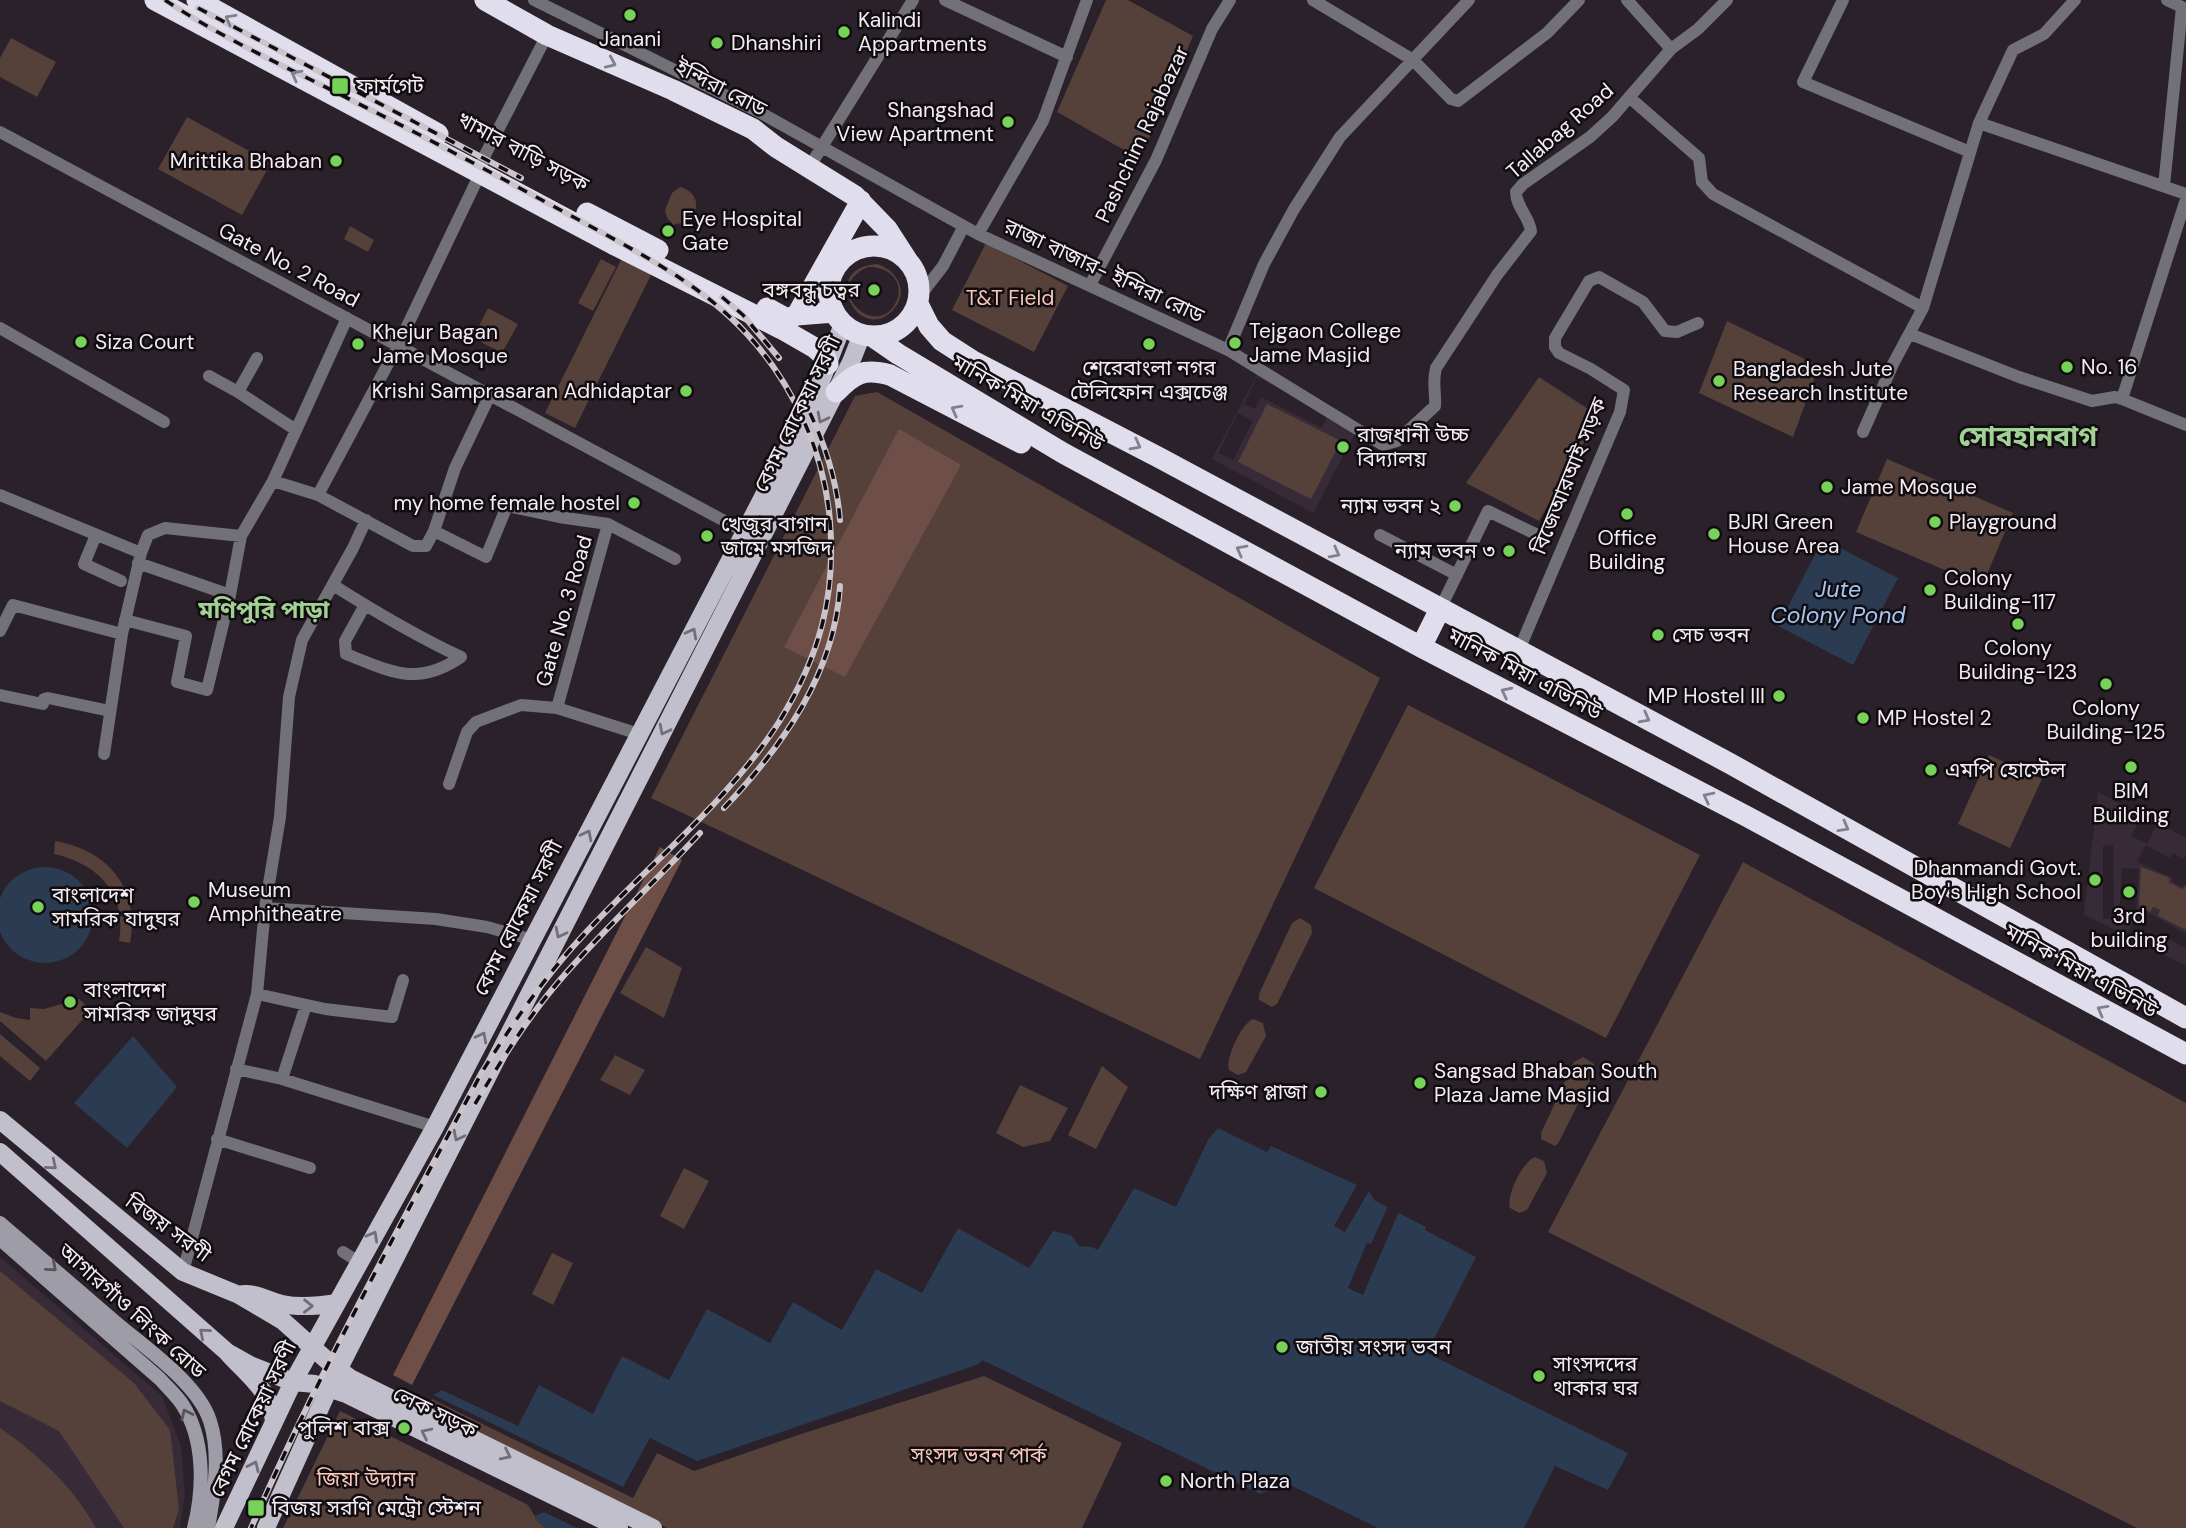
<svg xmlns="http://www.w3.org/2000/svg" width="2186" height="1528" viewBox="0 0 2186 1528" font-family="'DM Sans','Noto Sans Bengali',sans-serif">
<style>
.built{fill:#382b38;fill-rule:evenodd}
.green{fill:#55403a;fill-rule:evenodd}
.forest{fill:#6e4f47}
.water{fill:#2b3b51}
.pier{fill:#2a212a}
.lines{fill:none;stroke-linecap:round;stroke-linejoin:round}
.street{stroke:#727177;stroke-width:12}
.secondary{stroke:#9e9da7;stroke-width:14}
.primary{stroke:#c0bfcb;stroke-width:18}
.highway{stroke:#e0deed;stroke-width:21}
.rail-casing{stroke:#cbc4cb;stroke-width:6}
.rail{stroke:#100c10;stroke-width:3.5;stroke-dasharray:10;stroke-linecap:butt}
.oneway{stroke:#82808a}
.oneway2{stroke:#716e77}
.oneway3{stroke:#57545c}
.poi-dot{fill:#77d259;stroke:#100c10;stroke-width:2.5}
.labels{text-anchor:middle;stroke-width:5;stroke-linejoin:round;paint-order:stroke}
.poi-label{font-size:21px;fill:#f3edf3;stroke:#100c10;text-anchor:start}
.street-label{font-size:21px;fill:#f3edf3;stroke:#100c10}
.park-label{font-size:21px;fill:#f9c7ba;stroke:#100c10}
.water-label{font-size:23px;font-style:italic;fill:#a5c5f3;stroke:#100c10}
.quarter-label{font-size:24px;font-weight:bold;fill:#a2d293;stroke:#100c10}
.district-label{font-size:28px;font-weight:bold;fill:#a2d293;stroke:#100c10}
</style>
<rect width="100%" height="100%" fill="#2a212a"/>
<path class="built" d="M 1258,373 L 1359,426 L 1313,513 L 1212,459 ZM 1257,377 L 1329,413 L 1322,428 L 1261,397 L 1255,409 L 1244,404 ZM 1238,413 L 1253,421 L 1233,460 L 1218,453 Z
M 2098,792 L 2186,838 L 2186,854 L 2183,859 L 2173,853 L 2170,858 L 2146,845 L 2137,862 L 2173,878 L 2172,881 L 2182,887 L 2186,884 L 2182,889 L 2169,882 L 2169,878 L 2141,868 L 2153,907 L 2160,910 L 2158,916 L 2186,930 L 2186,934 L 2147,912 L 2141,921 L 2135,919 L 2127,934 L 2150,947 L 2157,933 L 2186,948 L 2186,966 L 2084,914 ZM 2141,817 L 2157,825 L 2147,844 L 2131,836 ZM 2113,845 L 2114,918 L 2103,919 L 2103,846 ZM 2122,868 L 2139,869 L 2136,915 L 2119,914 Z
M 0,1257 L 162,1396 L 181,1446 L 185,1495 L 180,1528 L 0,1528 Z"/>
<path class="green" d="M 1106,0 L 1128,0 L 1193,36 L 1140,159 L 1057,112 Z
M 11,38 L 56,62 L 37,97 L 0,77 L 0,58 Z
M 187,117 L 271,163 L 242,215 L 158,169 Z
M 680,187 C 706,194 698,224 675,224 L 672,229 L 670,228 L 672,223 L 667,218 L 665,210 L 672,193 Z
M 350,226 L 374,240 L 368,252 L 344,239 Z
M 986,243 L 1068,286 L 1034,352 L 952,310 Z
M 623,256 L 653,271 L 575,428 L 545,413 Z
M 601,259 L 616,267 L 593,311 L 578,303 Z
M 877,264 C 897,270 910,292 893,310 C 860,346 817,268 877,264 ZM 868,267 C 887,266 906,281 896,302 C 877,342 819,288 868,267 Z
M 488,308 L 518,324 L 502,353 L 473,338 Z
M 1727,321 L 1819,366 L 1793,437 L 1699,393 Z
M 1539,377 L 1599,416 L 1539,521 L 1466,483 Z
M 877,392 L 1380,678 L 1200,1059 L 651,798 L 855,396 Z
M 1267,404 L 1341,441 L 1311,499 L 1238,462 Z
M 1887,459 L 2013,513 L 1982,586 L 1856,532 Z
M 1408,705 L 1700,855 L 1606,1038 L 1314,888 Z
M 1989,755 L 2042,779 L 2010,848 L 1958,824 Z
M 55,841 C 108,850 140,888 130,943 L 119,941 C 127,893 98,864 54,854 Z
M 1743,862 L 2186,1103 L 2186,1528 L 2137,1528 L 1548,1232 Z
M 2141,867 L 2170,878 L 2169,882 L 2182,889 L 2186,885 L 2186,930 L 2158,916 L 2160,910 L 2153,907 L 2150,912 L 2139,907 Z
M 1300,918 L 1311,925 L 1312,933 L 1277,1004 L 1272,1007 L 1259,1000 L 1259,994 L 1292,923 Z
M 646,947 L 682,968 L 664,1018 L 620,993 Z
M 79,999 L 91,1010 L 46,1061 L 0,1021 L 0,1012 L 16,1018 L 30,1020 L 30,1008 L 44,1009 Z
M 1253,1019 L 1263,1023 L 1266,1036 L 1246,1072 L 1238,1075 L 1229,1070 C 1225,1059 1241,1024 1253,1019 Z
M 0,1034 L 40,1068 L 30,1081 L 0,1056 Z
M 615,1055 L 645,1070 L 630,1095 L 600,1080 Z
M 1583,1057 L 1594,1064 L 1594,1072 L 1559,1142 L 1555,1146 L 1541,1139 L 1541,1133 L 1574,1062 Z
M 1102,1066 L 1128,1087 L 1096,1149 L 1068,1135 Z
M 1020,1085 L 1068,1108 L 1050,1141 L 1023,1147 L 996,1133 Z
M 1535,1157 L 1544,1161 L 1547,1173 L 1527,1210 L 1519,1213 L 1510,1208 C 1506,1196 1522,1162 1535,1157 Z
M 684,1168 L 709,1181 L 684,1229 L 660,1216 Z
M 552,1253 L 573,1263 L 553,1305 L 532,1294 Z
M 0,1271 L 134,1383 L 170,1430 L 179,1509 L 173,1528 L 124,1528 L 59,1431 L 0,1401 Z
M 984,1376 L 1122,1443 L 1082,1528 L 667,1528 L 427,1408 L 432,1399 L 633,1498 L 657,1453 L 694,1471 L 801,1434 Z
M 340,1411 L 528,1505 L 539,1523 L 545,1528 L 283,1528 Z
M 0,1428 C 37,1453 74,1488 96,1528 L 0,1528 Z"/>
<path class="forest" d="M 899,429 L 961,465 L 845,677 L 784,647 Z
M 660,847 L 682,860 L 412,1385 L 393,1375 Z"/>
<path class="water" d="M 1823,539 L 1898,578 L 1853,665 L 1778,626 Z
M-3 915a48 48 0 1 1 96 0a48 48 0 1 1-96 0Z
M 133,1036 L 177,1087 L 127,1148 L 74,1103 Z
M 1218,1128 L 1267,1152 L 1271,1146 L 1357,1185 L 1369,1191 L 1374,1200 L 1426,1227 L 1425,1230 L 1476,1257 L 1427,1353 L 1628,1453 L 1608,1490 L 1555,1466 L 1524,1528 L 1378,1528 L 1286,1483 L 1260,1494 L 982,1360 L 979,1364 L 697,1461 L 650,1438 L 623,1487 L 433,1395 L 442,1390 L 518,1426 L 539,1385 L 593,1414 L 622,1356 L 669,1380 L 707,1309 L 770,1343 L 793,1302 L 842,1330 L 876,1269 L 922,1293 L 958,1228 L 1029,1268 L 1053,1231 L 1071,1235 L 1079,1246 L 1092,1247 L 1098,1250 L 1134,1188 L 1176,1207 L 1208,1140 Z
M 544,1512 L 577,1528 L 545,1528 L 535,1519 L 535,1516 Z"/>
<path class="pier" d="M 1357,1185 L 1369,1191 L 1345,1232 L 1334,1226 Z
M 1389,1204 L 1400,1209 L 1363,1295 L 1348,1288 L 1367,1243 L 1371,1244 Z"/>
<g class="lines">
<path class="street" d="M 534,0 L 761,113 L 978,234 L 1228,350 L 1264,264 L 1294,209 L 1340,137 L 1469,0
M 945,0 L 1067,57
M 1313,0 L 1413,60 L 1451,99 L 1458,101 L 1547,33 L 1579,0
M 1627,0 L 1671,49
M 1843,0 L 1803,82 L 1970,152
M 1629,97 L 1699,158 L 1702,182 L 1713,194 L 1923,308
M 1979,123 L 2013,50 L 2044,34 L 2075,0
M 0,132 L 745,532
M 810,166 L 913,0
M 2164,186 L 2182,7 L 2167,0
M 978,234 L 1043,121 L 1087,0
M 1090,285 L 1156,160 L 1212,29 L 1230,0
M 919,297 L 943,266 L 964,226
M 0,328 L 164,422
M 1910,334 L 2019,377 L 2092,401 L 2115,397 L 2122,399 L 2186,425
M 1228,350 L 1383,445 L 1397,441 L 1435,406 C 1436,391 1432,383 1436,368 L 1497,275 L 1531,231 C 1529,216 1516,207 1516,192 L 1523,184 L 1590,137 L 1612,117 L 1671,49 L 1698,29 L 1727,0
M 209,376 L 238,392 L 296,430
M 238,392 L 257,358
M 2122,399 L 2186,199
M 1863,432 L 1893,364 L 1923,308 L 1979,123 L 2186,194
M 273,481 L 347,318
M 0,495 L 141,553 L 148,535 L 165,528 L 241,536 L 273,481 L 318,495 L 398,345 L 477,180 L 483,159 L 547,35
M 318,495 L 413,546 L 426,546 L 434,531 L 455,468 L 490,395
M 608,524 L 557,708 L 639,734
M 434,531 L 486,557 L 507,506 L 559,517 L 608,524 L 675,559
M 96,535 L 84,564 L 121,581
M 1380,535 L 1457,575
M 138,563 L 230,595
M 333,585 C 374,611 416,636 461,657 C 417,687 392,672 346,654 L 345,641 L 365,605
M 1440,609 L 1488,511 L 1546,539
M 125,620 L 186,636 L 177,682 L 207,690 L 230,595 L 241,536
M 0,631 L 13,605 L 122,634
M 1519,650 L 1620,412 L 1624,390 L 1591,369 L 1559,353 L 1555,347 L 1555,338 L 1589,281 L 1599,277 L 1643,302 L 1665,331 L 1677,332 L 1698,323
M 0,695 L 43,704 L 44,699 L 48,698 L 110,711
M 104,754 L 122,634 L 141,553
M 449,784 L 467,732 L 476,722 L 521,705 L 557,708
M 265,908 L 436,919 L 487,927 L 533,940
M 257,994 L 325,1009 L 392,1017 L 403,980
M 236,1069 L 282,1079 L 435,1127
M 282,1079 L 306,1005
M 217,1139 L 310,1168
M 343,1252 L 359,1262
M 183,1272 L 257,994 L 265,908 L 280,817 L 289,697 L 302,640 L 353,548 L 366,520"/>
<path class="secondary" d="M 0,1223 C 38,1256 76,1288 114,1321 C 144,1347 198,1383 210,1421 C 221,1455 214,1494 208,1528
M 0,1239 L 160,1379 C 167,1387 176,1395 182,1404 C 205,1439 204,1489 194,1528"/>
<path class="primary" d="M 0,1120 L 183,1272 L 239,1295 C 253,1291 268,1301 282,1304 C 300,1308 319,1306 337,1303
M 0,1152 L 227,1352 C 246,1374 272,1391 274,1422
M 239,1295 L 283,1321 L 330,1363 L 350,1378 L 653,1528
M 227,1352 L 252,1366 L 293,1382 L 315,1384 L 346,1394 L 619,1528
M 224,1528 L 293,1382 L 435,1127 L 814,399 L 843,324
M 266,1528 L 329,1388 L 851,362 L 862,334"/>
<path class="highway" d="M 155,0 L 613,244 L 782,329 L 815,348 L 825,357 L 828,364
M 197,0 L 438,134
M 485,0 L 547,35 L 673,90 L 753,129 L 776,147 L 855,196 L 887,229 L 907,260
M 587,213 L 658,250
M829 291a45 45 0 1 1 90 0a45 45 0 1 1-90 0Z
M 918,304 L 929,326 L 942,341 L 973,361 L 1158,457 L 1729,763 L 2186,1018
M 767,308 L 787,319 L 797,315 L 834,312
M 797,315 L 861,201
M 872,336 L 898,354 L 1063,453 L 1421,647 L 1746,816 L 2186,1054
M 836,392 C 854,373 864,368 890,375 L 1021,443
M 1421,647 L 1440,609"/>
<g class="rail-casing">
<path id="rail" d="M 165,0 C 223,39 289,68 351,100 C 428,138 503,179 579,220 C 637,252 700,283 746,333 C 793,383 825,454 830,522 C 836,598 819,657 779,722 C 725,806 645,867 579,940 C 542,980 511,1026 482,1072 C 402,1222 319,1372 251,1528
M 198,8 L 521,178
M 722,297 L 743,315 L 779,358
M 810,413 C 826,447 837,482 840,520
M 724,808 C 782,747 835,673 840,586
M 475,1104 C 501,1061 527,1018 560,980 C 604,929 654,883 700,833"/>
</g>
<use href="#rail" class="rail"/>
</g>
<defs><path id="oneway-chevron" d="M-2-3.5L2.5 0L-2 3.5" fill="none" stroke-width="1.6" stroke-linecap="round" stroke-linejoin="round" transform="scale(1.75)"/></defs>
<g class="oneway">
<use href="#oneway-chevron" transform="translate(230 19) rotate(-151)"/>
<use href="#oneway-chevron" transform="translate(611 63) rotate(24)"/>
<use href="#oneway-chevron" transform="translate(296 75) rotate(-152)"/>
<use href="#oneway-chevron" transform="translate(956 410) rotate(-152)"/>
<use href="#oneway-chevron" transform="translate(1136 445) rotate(28)"/>
<use href="#oneway-chevron" transform="translate(1241 550) rotate(-152)"/>
<use href="#oneway-chevron" transform="translate(1335 553) rotate(28)"/>
<use href="#oneway-chevron" transform="translate(1506 692) rotate(-153)"/>
<use href="#oneway-chevron" transform="translate(1645 718) rotate(28)"/>
<use href="#oneway-chevron" transform="translate(1708 797) rotate(-153)"/>
<use href="#oneway-chevron" transform="translate(1844 827) rotate(29)"/>
<use href="#oneway-chevron" transform="translate(2102 1010) rotate(-151)"/>
</g>
<g class="oneway2">
<use href="#oneway-chevron" transform="translate(822 418) rotate(117)"/>
<use href="#oneway-chevron" transform="translate(692 633) rotate(-62)"/>
<use href="#oneway-chevron" transform="translate(664 730) rotate(117)"/>
<use href="#oneway-chevron" transform="translate(587 835) rotate(-63)"/>
<use href="#oneway-chevron" transform="translate(560 933) rotate(117)"/>
<use href="#oneway-chevron" transform="translate(482 1037) rotate(-62)"/>
<use href="#oneway-chevron" transform="translate(458 1136) rotate(117)"/>
<use href="#oneway-chevron" transform="translate(52 1165) rotate(40)"/>
<use href="#oneway-chevron" transform="translate(373 1236) rotate(-61)"/>
<use href="#oneway-chevron" transform="translate(308 1306) rotate(1)"/>
<use href="#oneway-chevron" transform="translate(204 1333) rotate(-139)"/>
<use href="#oneway-chevron" transform="translate(426 1433) rotate(-154)"/>
<use href="#oneway-chevron" transform="translate(506 1455) rotate(26)"/>
<use href="#oneway-chevron" transform="translate(254 1466) rotate(-65)"/>
</g>
<g class="oneway3">
<use href="#oneway-chevron" transform="translate(52 1267) rotate(41)"/>
<use href="#oneway-chevron" transform="translate(186 1414) rotate(-116)"/>
</g>
<g class="poi-dot">
<circle cx="630" cy="15" r="7"/>
<circle cx="844" cy="32" r="7"/>
<circle cx="717" cy="43" r="7"/>
<rect x="331" y="77" width="18" height="18" rx="3.5"/>
<circle cx="1008" cy="122" r="7"/>
<circle cx="336" cy="161" r="7"/>
<circle cx="668" cy="231" r="7"/>
<circle cx="874" cy="290" r="7"/>
<circle cx="81" cy="342" r="7"/>
<circle cx="1235" cy="343" r="7"/>
<circle cx="358" cy="344" r="7"/>
<circle cx="1149" cy="344" r="7"/>
<circle cx="2067" cy="367" r="7"/>
<circle cx="1719" cy="381" r="7"/>
<circle cx="686" cy="391" r="7"/>
<circle cx="1343" cy="447" r="7"/>
<circle cx="1827" cy="487" r="7"/>
<circle cx="634" cy="503" r="7"/>
<circle cx="1455" cy="506" r="7"/>
<circle cx="1627" cy="514" r="7"/>
<circle cx="1935" cy="522" r="7"/>
<circle cx="1714" cy="534" r="7"/>
<circle cx="707" cy="536" r="7"/>
<circle cx="1509" cy="551" r="7"/>
<circle cx="1930" cy="590" r="7"/>
<circle cx="2018" cy="624" r="7"/>
<circle cx="1658" cy="635" r="7"/>
<circle cx="2106" cy="684" r="7"/>
<circle cx="1779" cy="696" r="7"/>
<circle cx="1863" cy="718" r="7"/>
<circle cx="2131" cy="767" r="7"/>
<circle cx="1931" cy="770" r="7"/>
<circle cx="2095" cy="880" r="7"/>
<circle cx="2129" cy="892" r="7"/>
<circle cx="194" cy="902" r="7"/>
<circle cx="38" cy="907" r="7"/>
<circle cx="70" cy="1002" r="7"/>
<circle cx="1420" cy="1083" r="7"/>
<circle cx="1321" cy="1092" r="7"/>
<circle cx="1282" cy="1347" r="7"/>
<circle cx="1539" cy="1376" r="7"/>
<circle cx="404" cy="1428" r="7"/>
<circle cx="1166" cy="1481" r="7"/>
<rect x="247" y="1499" width="18" height="18" rx="3.5"/>
</g>
<g class="labels">
<g class="poi-label">
<text x="858" y="27">Kalindi<tspan x="858" dy="24">Appartments</tspan></text>
<text x="630" y="46" text-anchor="middle">Janani</text>
<text x="731" y="50">Dhanshiri</text>
<text x="356" y="93">ফার্মগেট</text>
<text x="994" y="117" text-anchor="end">Shangshad<tspan x="994" dy="24">View Apartment</tspan></text>
<text x="322" y="168" text-anchor="end">Mrittika Bhaban</text>
<text x="682" y="226">Eye Hospital<tspan x="682" dy="24">Gate</tspan></text>
<text x="860" y="297" text-anchor="end">বঙ্গবন্ধু চত্বর</text>
<text x="1249" y="338">Tejgaon College<tspan x="1249" dy="24">Jame Masjid</tspan></text>
<text x="372" y="339">Khejur Bagan<tspan x="372" dy="24">Jame Mosque</tspan></text>
<text x="95" y="349">Siza Court</text>
<text x="2081" y="374">No. 16</text>
<text x="1149" y="375" text-anchor="middle">শেরেবাংলা নগর<tspan x="1149" dy="24">টেলিফোন এক্সচেঞ্জ</tspan></text>
<text x="1733" y="376">Bangladesh Jute<tspan x="1733" dy="24">Research Institute</tspan></text>
<text x="672" y="398" text-anchor="end">Krishi Samprasaran Adhidaptar</text>
<text x="1357" y="442">রাজধানী উচ্চ<tspan x="1357" dy="24">বিদ্যালয়</tspan></text>
<text x="1841" y="494">Jame Mosque</text>
<text x="620" y="510" text-anchor="end">my home female hostel</text>
<text x="1441" y="513" text-anchor="end">ন্যাম ভবন ২</text>
<text x="1728" y="529">BJRI Green<tspan x="1728" dy="24">House Area</tspan></text>
<text x="1949" y="529">Playground</text>
<text x="721" y="531">খেজুর বাগান<tspan x="721" dy="24">জামে মসজিদ</tspan></text>
<text x="1627" y="545" text-anchor="middle">Office<tspan x="1627" dy="24">Building</tspan></text>
<text x="1495" y="558" text-anchor="end">ন্যাম ভবন ৩</text>
<text x="1944" y="585">Colony<tspan x="1944" dy="24">Building-117</tspan></text>
<text x="1672" y="642">সেচ ভবন</text>
<text x="2018" y="655" text-anchor="middle">Colony<tspan x="2018" dy="24">Building-123</tspan></text>
<text x="1765" y="703" text-anchor="end">MP Hostel III</text>
<text x="2106" y="715" text-anchor="middle">Colony<tspan x="2106" dy="24">Building-125</tspan></text>
<text x="1877" y="725">MP Hostel 2</text>
<text x="1945" y="777">এমপি হোস্টেল</text>
<text x="2131" y="798" text-anchor="middle">BIM<tspan x="2131" dy="24">Building</tspan></text>
<text x="2081" y="875" text-anchor="end">Dhanmandi Govt.<tspan x="2081" dy="24">Boy's High School</tspan></text>
<text x="208" y="897">Museum<tspan x="208" dy="24">Amphitheatre</tspan></text>
<text x="52" y="902">বাংলাদেশ<tspan x="52" dy="24">সামরিক যাদুঘর</tspan></text>
<text x="2129" y="923" text-anchor="middle">3rd<tspan x="2129" dy="24">building</tspan></text>
<text x="84" y="997">বাংলাদেশ<tspan x="84" dy="24">সামরিক জাদুঘর</tspan></text>
<text x="1434" y="1078">Sangsad Bhaban South<tspan x="1434" dy="24">Plaza Jame Masjid</tspan></text>
<text x="1307" y="1099" text-anchor="end">দক্ষিণ প্লাজা</text>
<text x="1296" y="1354">জাতীয় সংসদ ভবন</text>
<text x="1553" y="1371">সাংসদদের<tspan x="1553" dy="24">থাকার ঘর</tspan></text>
<text x="390" y="1435" text-anchor="end">পুলিশ বাক্স</text>
<text x="1180" y="1488">North Plaza</text>
<text x="272" y="1515">বিজয় সরণি মেট্রো স্টেশন</text>
</g>
<g class="street-label">
<text transform="translate(721 88) rotate(27)" y="7">ইন্দিরা রোড</text>
<text transform="translate(1560 131) rotate(-41)" y="7">Tallabag Road</text>
<text transform="translate(1142 134) rotate(-65)" y="7">Pashchim Rajabazar</text>
<text transform="translate(523 152) rotate(28)" y="7">খামার বাড়ি সড়ক</text>
<text transform="translate(289 265) rotate(28)" y="7">Gate No. 2 Road</text>
<text transform="translate(1104 271) rotate(25)" y="7">রাজা বাজার- ইন্দিরা রোড</text>
<text transform="translate(1028 403) rotate(30)" y="7">মানিক মিয়া এভিনিউ</text>
<text transform="translate(797 414) rotate(-64)" y="7">বেগম রোকেয়া সরণী</text>
<text transform="translate(1569 476) rotate(-68)" y="7">বিজেআরআই সড়ক</text>
<text transform="translate(564 611) rotate(-74)" y="7">Gate No. 3 Road</text>
<text transform="translate(1525 674) rotate(28)" y="7">মানিক মিয়া এভিনিউ</text>
<text transform="translate(518 918) rotate(-63)" y="7">বেগম রোকেয়া সরণী</text>
<text transform="translate(2081 971) rotate(29)" y="7">মানিক মিয়া এভিনিউ</text>
<text transform="translate(168 1228) rotate(36)" y="7">বিজয় সরণী</text>
<text transform="translate(132 1311) rotate(42)" y="7">আগারগাঁও লিংক রোড</text>
<text transform="translate(435 1412) rotate(26)" y="7">লেক সড়ক</text>
<text transform="translate(253 1419) rotate(-64)" y="7">বেগম রোকেয়া সরণী</text>
</g>
<g class="park-label">
<text x="1010" y="305">T&amp;T Field</text>
<text x="979" y="1462">সংসদ ভবন পার্ক</text>
<text x="366" y="1486">জিয়া উদ্যান</text>
</g>
<g class="water-label">
<text x="1838" y="597">Jute<tspan x="1838" dy="26">Colony Pond</tspan></text>
</g>
<g class="quarter-label">
<text x="264" y="618">মণিপুরি পাড়া</text>
</g>
<g class="district-label">
<text x="2028" y="446">সোবহানবাগ</text>
</g>
</g>
</svg>
